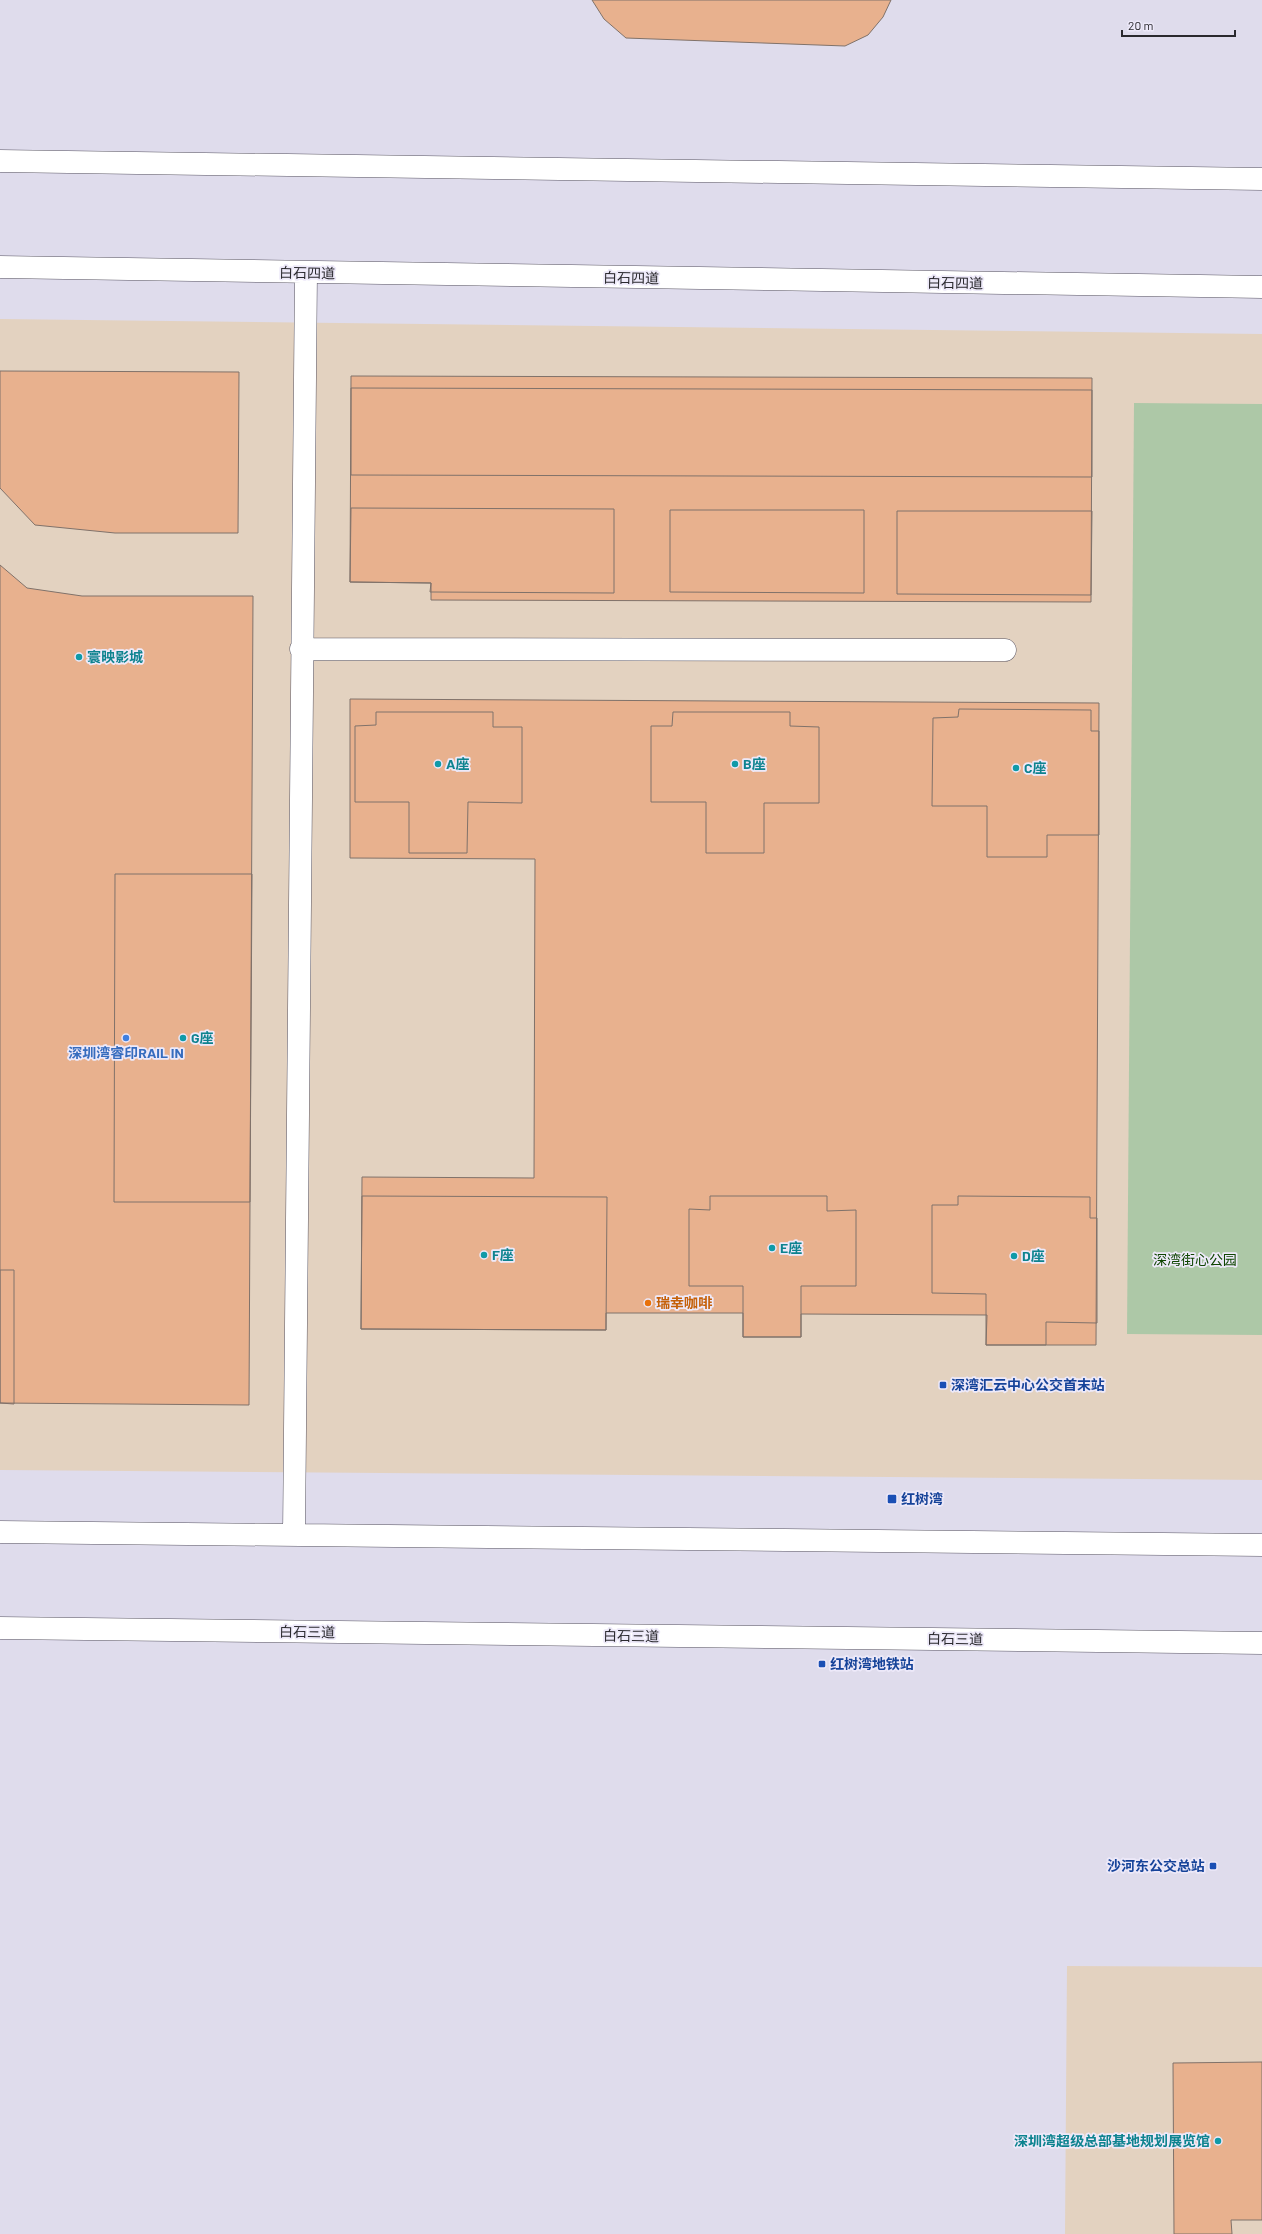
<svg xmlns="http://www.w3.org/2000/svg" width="1262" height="2234" viewBox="0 0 1262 2234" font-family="Barlow,'Noto Sans SC',sans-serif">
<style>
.commercial{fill:#e3d2c0}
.green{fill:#adc8a7}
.building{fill:#e8b18e;stroke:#80726a}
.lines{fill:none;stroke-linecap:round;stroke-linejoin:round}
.minor-casing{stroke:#585462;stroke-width:23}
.minor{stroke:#fff;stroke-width:22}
.culture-dot{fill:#0f9aa8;stroke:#ede9f9;stroke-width:1.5}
.shop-dot{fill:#3f7fe0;stroke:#ede9f9;stroke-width:1.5}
.food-dot{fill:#e8710a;stroke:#ede9f9;stroke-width:1.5}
.transit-dot{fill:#1a4fb4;stroke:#ede9f9;stroke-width:1.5}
.labels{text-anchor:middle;stroke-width:3.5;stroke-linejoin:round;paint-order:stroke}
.street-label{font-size:14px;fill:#2a292e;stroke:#ede9f9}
.culture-label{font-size:14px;font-weight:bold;fill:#0d838f;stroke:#ede9f9;text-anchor:start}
.shop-label{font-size:14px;font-weight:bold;fill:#366cbe;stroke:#ede9f9}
.park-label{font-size:14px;fill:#0e4501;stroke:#ede9f9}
.food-label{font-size:14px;font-weight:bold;fill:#c56008;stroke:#ede9f9;text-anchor:start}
.transit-label{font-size:14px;font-weight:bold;fill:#164399;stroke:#ede9f9;text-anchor:start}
</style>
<rect width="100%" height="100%" fill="#dfdcec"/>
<path class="commercial" d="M 0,319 L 1262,334 L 1262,1480 L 0,1470 Z
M 1067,1966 L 1262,1967 L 1262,2234 L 1065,2234 Z"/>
<path class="green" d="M 1134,403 L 1262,404 L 1262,1335 L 1127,1334 Z"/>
<path class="building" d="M 592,0 L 891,0 L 883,17 L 868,35 L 845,46 L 626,38 L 604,19 Z
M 0,371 L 239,372 L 238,533 L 115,533 L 35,525 L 0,488 Z
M 351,376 L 1092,378 L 1091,602 L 431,600 L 431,583 L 350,582 Z
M 351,388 L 1092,390 L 1092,477 L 351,475 Z
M 351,508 L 614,509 L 614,593 L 430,592 L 431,583 L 350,582 Z
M 670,510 L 864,510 L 864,593 L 670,592 Z
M 897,511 L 1092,511 L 1091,595 L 897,594 Z
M 0,565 L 27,588 L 82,596 L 253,596 L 249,1405 L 0,1403 Z
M 350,699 L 1099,703 L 1096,1345 L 986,1345 L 987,1315 L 801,1314 L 801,1337 L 743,1337 L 743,1313 L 606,1313 L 606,1330 L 361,1329 L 362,1177 L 534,1178 L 535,859 L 350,858 Z
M 959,709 L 1091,710 L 1091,731 L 1099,731 L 1099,835 L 1047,835 L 1047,857 L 987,857 L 987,806 L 932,806 L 933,718 L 958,717 Z
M 376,712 L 493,712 L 493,727 L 522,727 L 522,803 L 468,802 L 467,853 L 409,853 L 409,802 L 355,802 L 355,726 L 376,725 Z
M 673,712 L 790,712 L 790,726 L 819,727 L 819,803 L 764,803 L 764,853 L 706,853 L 706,802 L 651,802 L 651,726 L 672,726 Z
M 115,874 L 252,874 L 250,1202 L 114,1202 Z
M 362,1196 L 607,1197 L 606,1330 L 361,1329 Z
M 710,1196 L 827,1196 L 827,1211 L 856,1210 L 856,1286 L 801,1286 L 801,1337 L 743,1337 L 743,1286 L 689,1286 L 689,1209 L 710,1210 Z
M 958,1196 L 1090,1197 L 1090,1218 L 1097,1218 L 1097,1323 L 1046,1322 L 1046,1345 L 986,1345 L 986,1294 L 932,1293 L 932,1205 L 958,1205 Z
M 0,1270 L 14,1270 L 14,1404 L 0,1403 Z
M 1262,2062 L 1262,2220 L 1231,2220 L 1232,2234 L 1174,2234 L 1173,2063 Z"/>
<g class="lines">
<g class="minor-casing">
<path id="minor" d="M 0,161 L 1262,179
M 0,267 L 1262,287
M 301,649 L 1005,650
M 0,1532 L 1262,1545
M 294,1535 L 306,273
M 0,1628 L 1262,1643"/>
</g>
<use href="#minor" class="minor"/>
</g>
<g class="culture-dot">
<circle cx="79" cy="657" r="4"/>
<circle cx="438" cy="764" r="4"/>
<circle cx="735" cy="764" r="4"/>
<circle cx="1016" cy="768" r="4"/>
<circle cx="183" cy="1038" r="4"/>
<circle cx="772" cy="1248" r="4"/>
<circle cx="484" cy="1255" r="4"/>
<circle cx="1014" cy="1256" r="4"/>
<circle cx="1218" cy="2141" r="4"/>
</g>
<circle class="shop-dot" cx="126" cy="1038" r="4"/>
<circle class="food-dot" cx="648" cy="1303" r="4"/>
<g class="transit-dot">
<rect x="939" y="1381" width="8" height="8" rx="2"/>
<rect x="887" y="1494" width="10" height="10" rx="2"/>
<rect x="818" y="1660" width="8" height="8" rx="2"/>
<rect x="1209" y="1862" width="8" height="8" rx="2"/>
</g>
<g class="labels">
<g class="street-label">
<text transform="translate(307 273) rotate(1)" y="5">白石四道</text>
<text transform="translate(631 278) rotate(1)" y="5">白石四道</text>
<text transform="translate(955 283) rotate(1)" y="5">白石四道</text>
<text transform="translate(307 1632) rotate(1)" y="5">白石三道</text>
<text transform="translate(631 1636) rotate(1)" y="5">白石三道</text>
<text transform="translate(955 1639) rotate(1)" y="5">白石三道</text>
</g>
<g class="culture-label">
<text x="87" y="662">寰映影城</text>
<text x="446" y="769">A座</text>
<text x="743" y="769">B座</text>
<text x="1024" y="773">C座</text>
<text x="191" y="1043">G座</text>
<text x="780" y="1253">E座</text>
<text x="492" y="1260">F座</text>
<text x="1022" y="1261">D座</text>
<text x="1210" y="2146" text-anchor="end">深圳湾超级总部基地规划展览馆</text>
</g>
<g class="shop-label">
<text x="126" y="1058">深圳湾睿印RAIL IN</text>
</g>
<g class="park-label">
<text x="1195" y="1265">深湾街心公园</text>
</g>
<g class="food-label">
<text x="656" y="1308">瑞幸咖啡</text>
</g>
<g class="transit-label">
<text x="951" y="1390">深湾汇云中心公交首末站</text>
<text x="901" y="1504">红树湾</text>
<text x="830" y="1669">红树湾地铁站</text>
<text x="1205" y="1871" text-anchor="end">沙河东公交总站</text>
</g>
</g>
<path d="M1122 30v6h113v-6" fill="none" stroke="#2a292e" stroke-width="2"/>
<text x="1128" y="30" font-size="12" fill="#2a292e" stroke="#ede9f9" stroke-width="3" paint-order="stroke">20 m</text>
</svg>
